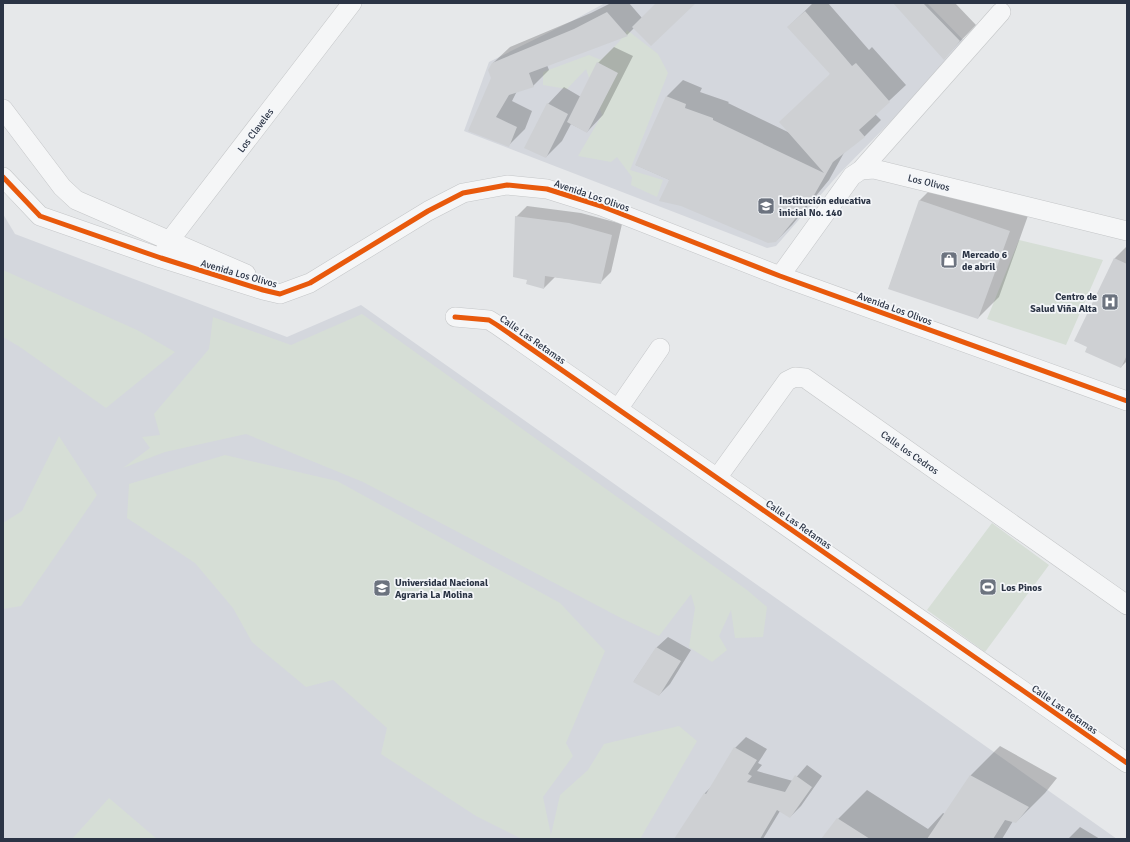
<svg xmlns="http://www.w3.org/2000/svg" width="1130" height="842" viewBox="0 0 1130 842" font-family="Signika,sans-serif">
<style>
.built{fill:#d4d7dd}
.green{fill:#d6ded6}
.shadow{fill:#0003}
.building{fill:#ced0d3}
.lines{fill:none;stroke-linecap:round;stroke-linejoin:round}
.street-casing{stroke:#c4c6c8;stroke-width:20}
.street{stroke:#f5f6f7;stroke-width:19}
.cycleway-casing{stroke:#f4f6f9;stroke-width:8}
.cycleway{stroke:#e8590c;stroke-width:5}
.labels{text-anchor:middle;stroke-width:3.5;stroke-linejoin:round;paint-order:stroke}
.street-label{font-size:10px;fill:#2b3445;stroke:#f4f6f9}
.poi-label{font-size:10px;font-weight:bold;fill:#2b3445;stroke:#f4f6f9;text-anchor:start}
</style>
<rect width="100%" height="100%" fill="#e6e8ea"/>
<path class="built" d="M 605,3 L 927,3 L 967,44 L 838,175 L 776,246 L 767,248 L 464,131 L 489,62 L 572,21 Z
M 3,214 L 15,234 L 287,337 L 361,305 L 1117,839 L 3,839 Z"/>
<path class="green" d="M 627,30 L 658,54 L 668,73 L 630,170 L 663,180 L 657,197 L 631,185 L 632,177 L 617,157 L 611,162 L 578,156 L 602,115 L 586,69 L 567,89 L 543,85 L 543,72 L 589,55 L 601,60 L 619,42 Z
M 1019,240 L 1103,260 L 1066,345 L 987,319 Z
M 3,270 L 137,330 L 175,352 L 106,408 L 20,347 L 3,337 Z
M 362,314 L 747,590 L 767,607 L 763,637 L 735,638 L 731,610 L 719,636 L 727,650 L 712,662 L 689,647 L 695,608 L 691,594 L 659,636 L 619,617 L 363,482 L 246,434 L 165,452 L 123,468 L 150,448 L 142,437 L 160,435 L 154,414 L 209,349 L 213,317 L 291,345 Z
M 59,436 L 97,495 L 21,606 L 3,609 L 3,523 L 22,511 Z
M 225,455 L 337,481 L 560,603 L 605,651 L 566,743 L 573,756 L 543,797 L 551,835 L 560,795 L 588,770 L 604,744 L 679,726 L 697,741 L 640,839 L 522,839 L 476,816 L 381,754 L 387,728 L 333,680 L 306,687 L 252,642 L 233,608 L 195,563 L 127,518 L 129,484 Z
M 992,523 L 1049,565 L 985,652 L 927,610 Z
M 109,798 L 157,839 L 72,839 Z"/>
<path class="shadow" d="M 611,3 L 629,3 L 642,18 L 657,3 L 695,3 L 634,28 L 627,35 L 547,65 L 549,70 L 533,86 L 517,91 L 512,101 L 532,111 L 525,129 L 509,145 L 470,130 L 492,78 L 493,63 L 510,47 L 591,13 Z
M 813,3 L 828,3 L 869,50 L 872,47 L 906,85 L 875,114 L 881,120 L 865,136 L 845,151 L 829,180 L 792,225 L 776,241 L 670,180 L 636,165 L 667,96 L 683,80 L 702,88 L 700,92 L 729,102 L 728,103 L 790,133 L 831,73 L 788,27 Z
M 894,3 L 955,3 L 976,25 L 944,58 Z
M 614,47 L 633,56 L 603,115 L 587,132 L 571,124 L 562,141 L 546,157 L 548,104 L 564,87 L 581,97 L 598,63 Z
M 941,179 L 1030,210 L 999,297 L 978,318 L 889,288 L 920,200 Z
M 527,206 L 581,213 L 622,224 L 611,272 L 600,283 L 555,277 L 544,288 L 528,279 L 516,217 Z
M 1127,246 L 1127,361 L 1121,367 L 1089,347 L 1076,341 L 1115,258 Z
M 668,637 L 691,650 L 670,684 L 659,695 L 634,681 L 657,647 Z
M 746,737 L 767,749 L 758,763 L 762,765 L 757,771 L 793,781 L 807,765 L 822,776 L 801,806 L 790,817 L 780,811 L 763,839 L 689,839 L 679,833 L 705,793 L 712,786 L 735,748 Z
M 1000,746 L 1057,778 L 1045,793 L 1016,822 L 1013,821 L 1002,839 L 823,839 L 838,819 L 867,790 L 928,829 L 943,813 L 945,814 L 971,775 Z
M 1080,827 L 1100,839 L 1068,839 Z"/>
<path class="building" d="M 656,3 L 696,3 L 651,46 L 632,27 Z
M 893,3 L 923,3 L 960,41 L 944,60 Z
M 805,11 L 852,66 L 856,63 L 890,102 L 859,130 L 865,137 L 833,162 L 813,197 L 776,242 L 768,243 L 681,206 L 659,201 L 669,180 L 635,165 L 666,96 L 686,104 L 685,108 L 713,118 L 713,120 L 824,173 L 779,122 L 830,74 L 787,27 Z
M 607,12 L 628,36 L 529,73 L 534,87 L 509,95 L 496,117 L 517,127 L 509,147 L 468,131 L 491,78 L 488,70 L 492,63 L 574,29 Z
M 597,62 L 618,73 L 587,133 L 567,122 Z
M 547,103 L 568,114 L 546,158 L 524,148 Z
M 919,200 L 1010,231 L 978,319 L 888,289 Z
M 515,216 L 569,223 L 612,235 L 601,284 L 545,276 L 544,289 L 526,284 L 527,280 L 513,277 Z
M 1114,258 L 1127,264 L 1127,355 L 1121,368 L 1085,352 L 1087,347 L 1074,341 Z
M 656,647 L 681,661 L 659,696 L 633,682 Z
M 734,747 L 757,760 L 748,774 L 752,776 L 747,782 L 785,792 L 795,775 L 812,787 L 790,818 L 777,810 L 760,839 L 674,839 L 704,793 L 706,794 Z
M 970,775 L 1029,807 L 1016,823 L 1005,820 L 993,839 L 927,839 Z
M 837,818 L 870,839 L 821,839 Z"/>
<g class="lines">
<g class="street-casing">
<path id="street" d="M 3,109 L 62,187 L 76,200 L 246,274
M 861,170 L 1001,12
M 3,177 L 40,216 L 161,258 L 263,290 L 280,294 L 310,283 L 428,211 L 463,193 L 507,185 L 547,189 L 601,206 L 780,276 L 1127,401
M 165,251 L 170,240 L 352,3
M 780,276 L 852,176 L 861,170 L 874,169 L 1127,231
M 455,317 L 489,320 L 497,325 L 1127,763
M 618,409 L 660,348
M 717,478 L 787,381 L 795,377 L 805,378 L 1127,605"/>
</g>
<use href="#street" class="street"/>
<g class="cycleway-casing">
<path id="cycleway" d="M 3,177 L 40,216 L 161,258 L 263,290 L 280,294 L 310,283 L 428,211 L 463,193 L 507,185 L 547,189 L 601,206 L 780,276 L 1127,401
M 455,317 L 489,320 L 497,325 L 1127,763"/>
</g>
<use href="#cycleway" class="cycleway"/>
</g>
<defs>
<g id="school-square" transform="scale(0.9)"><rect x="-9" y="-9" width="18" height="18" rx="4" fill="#6c737f" stroke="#f4f6f9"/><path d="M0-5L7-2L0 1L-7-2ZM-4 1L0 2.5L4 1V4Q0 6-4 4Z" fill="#fff"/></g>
<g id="shop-square" transform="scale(0.9)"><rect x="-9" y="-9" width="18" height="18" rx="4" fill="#6c737f" stroke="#f4f6f9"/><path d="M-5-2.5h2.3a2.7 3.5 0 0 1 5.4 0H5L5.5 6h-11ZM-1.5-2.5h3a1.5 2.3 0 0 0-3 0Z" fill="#fff"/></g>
<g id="hospital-square" transform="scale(0.9)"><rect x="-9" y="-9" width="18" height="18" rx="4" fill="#6c737f" stroke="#f4f6f9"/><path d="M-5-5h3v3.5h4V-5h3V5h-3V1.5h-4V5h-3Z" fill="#fff"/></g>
<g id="stadium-square" transform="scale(0.9)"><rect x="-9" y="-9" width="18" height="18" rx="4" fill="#6c737f" stroke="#f4f6f9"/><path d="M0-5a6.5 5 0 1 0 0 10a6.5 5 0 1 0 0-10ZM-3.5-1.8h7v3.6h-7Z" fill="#fff"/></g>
<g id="university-square" transform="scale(0.9)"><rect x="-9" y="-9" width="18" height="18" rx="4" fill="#6c737f" stroke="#f4f6f9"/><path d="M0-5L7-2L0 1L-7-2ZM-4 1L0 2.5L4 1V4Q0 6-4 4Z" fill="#fff"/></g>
</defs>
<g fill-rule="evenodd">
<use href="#school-square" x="766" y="206"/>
<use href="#shop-square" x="949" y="260"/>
<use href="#hospital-square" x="1110" y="302"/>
<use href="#stadium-square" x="988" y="587"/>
<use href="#university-square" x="382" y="588"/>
</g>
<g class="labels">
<g class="street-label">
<text transform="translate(255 130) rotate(-53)" y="4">Los Claveles</text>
<text transform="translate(929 182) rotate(14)" y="4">Los Olivos</text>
<text transform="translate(592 195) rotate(19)" y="4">Avenida Los Olivos</text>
<text transform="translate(239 273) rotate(16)" y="4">Avenida Los Olivos</text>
<text transform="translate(895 308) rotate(20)" y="4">Avenida Los Olivos</text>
<text transform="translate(533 339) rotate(35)" y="4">Calle Las Retamas</text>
<text transform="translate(910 452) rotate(35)" y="4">Calle los Cedros</text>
<text transform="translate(799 524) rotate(35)" y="4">Calle Las Retamas</text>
<text transform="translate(1065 709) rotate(35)" y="4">Calle Las Retamas</text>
</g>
<g class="poi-label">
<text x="779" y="204">Institución educativa<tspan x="779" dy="12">inicial No. 140</tspan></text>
<text x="962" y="258">Mercado 6<tspan x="962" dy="12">de abril</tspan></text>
<text x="1097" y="300" text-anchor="end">Centro de<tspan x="1097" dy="12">Salud Viña Alta</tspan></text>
<text x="395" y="586">Universidad Nacional<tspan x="395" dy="12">Agraria La Molina</tspan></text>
<text x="1001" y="591">Los Pinos</text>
</g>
</g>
<rect width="1130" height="842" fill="none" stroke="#2b3445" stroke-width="8"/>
</svg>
